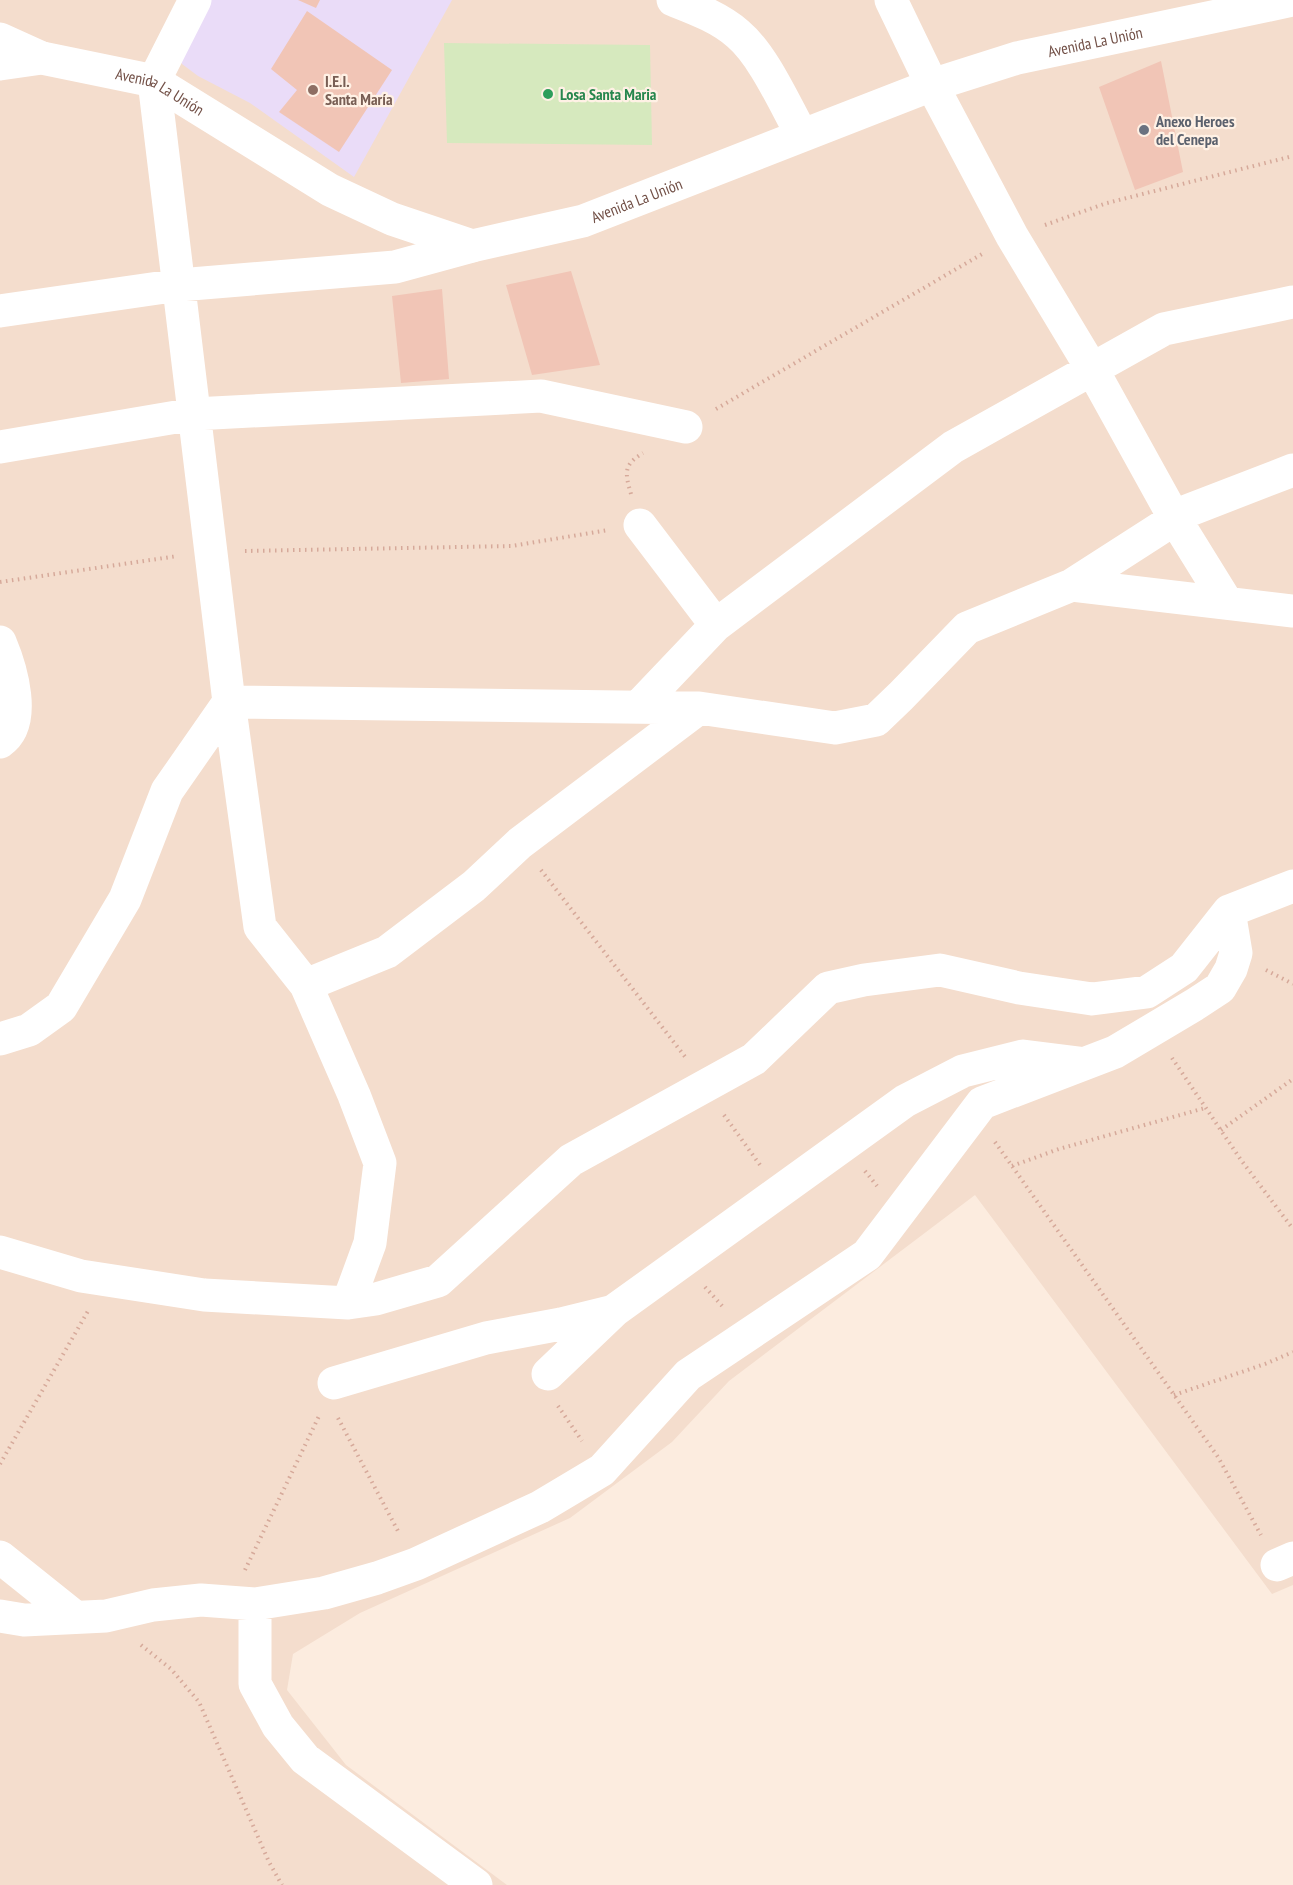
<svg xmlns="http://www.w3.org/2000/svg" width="1293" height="1885" viewBox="0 0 1293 1885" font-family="'PT Sans Narrow',sans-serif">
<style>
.residential{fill:#f4ddcd}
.education{fill:#eadcf8}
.green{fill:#d6e9be}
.building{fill:#f1c5b6}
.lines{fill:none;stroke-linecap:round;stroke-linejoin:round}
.path{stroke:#d6a99a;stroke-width:4;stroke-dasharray:1.5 4.5;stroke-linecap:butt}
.minor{stroke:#fff;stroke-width:33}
.secondary{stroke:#fff;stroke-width:33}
.education-dot{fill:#8d6e63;stroke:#fff1e5;stroke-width:2}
.leisure-dot{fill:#2e9e5b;stroke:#fff1e5;stroke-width:2}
.worship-dot{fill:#6b7280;stroke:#fff1e5;stroke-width:2}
.labels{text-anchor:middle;stroke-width:4.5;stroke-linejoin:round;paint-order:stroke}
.street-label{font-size:16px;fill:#725047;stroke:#fff1e5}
.education-label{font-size:16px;font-weight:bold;fill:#785e54;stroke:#fff1e5;text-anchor:start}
.leisure-label{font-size:16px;font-weight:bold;fill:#27864d;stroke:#fff1e5;text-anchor:start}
.worship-label{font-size:16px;font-weight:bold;fill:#5b616d;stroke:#fff1e5;text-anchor:start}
</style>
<rect width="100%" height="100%" fill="#fcecdf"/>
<path class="residential" d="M 0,0 L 1293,0 L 1293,1585 L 1272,1594 L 975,1195 L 729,1381 L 672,1442 L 570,1518 L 360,1613 L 293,1654 L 287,1690 L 346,1765 L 507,1885 L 0,1885 Z"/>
<path class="education" d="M 206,0 L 452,0 L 354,177 L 250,103 L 198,76 L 182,64 L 178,53 Z"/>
<path class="green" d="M 444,43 L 650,45 L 652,145 L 447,143 Z"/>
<path class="building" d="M 298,0 L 320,0 L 316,8 Z
M 307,11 L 392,70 L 339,152 L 279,112 L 297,90 L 271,69 Z
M 1161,61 L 1183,172 L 1135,190 L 1099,87 Z
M 571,271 L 600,365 L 532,375 L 506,285 Z
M 442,289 L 449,379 L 401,383 L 392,296 Z"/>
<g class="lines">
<path class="path" d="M 1045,225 L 1107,203 L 1293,156
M 716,409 L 982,254
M 631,494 C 625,473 623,465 643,453
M 245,551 L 512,546 L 608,530
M 0,582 L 178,556
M 541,870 L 686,1058
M 1266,970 L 1293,984
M 1172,1058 L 1241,1160 L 1293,1229
M 724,1115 L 760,1165
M 1221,1130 L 1293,1079
M 995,1142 L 1218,1457 L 1261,1535
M 1012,1166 L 1059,1149 L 1205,1108
M 865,1171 L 877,1186
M 705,1287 L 724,1308
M 1174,1395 L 1265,1364 L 1293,1352
M 558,1406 L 582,1441
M 338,1418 L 399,1533
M 0,1464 L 88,1311
M 245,1570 L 320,1414
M 141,1645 L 171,1669 L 199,1702 L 269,1862 L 282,1885"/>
<path class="minor" d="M 195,0 L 154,81 L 229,702 L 260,927 L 306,985 L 354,1095 L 380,1163 L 370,1243 L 348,1303
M 673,0 C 696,9 720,18 738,34 C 764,56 785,105 802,135
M 891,0 L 932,85 L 1012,236 L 1092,369 L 1175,519 L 1227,603
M 0,39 L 42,58
M 0,311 L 179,285 L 395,267 L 472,246
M 0,447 L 194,414 L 541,396 L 686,427
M 640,525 L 716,625
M 1072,585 L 1187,511 L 1293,470
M 0,642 C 11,668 28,723 0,742
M 638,707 L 716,625 L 953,447 L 1164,329 L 1293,302
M 306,985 L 387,952 L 474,886 L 520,843 L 699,708
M 0,1039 L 29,1030 L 61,1007 L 125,899 L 167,791 L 229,702 L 699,708 L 835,728 L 876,720 L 901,696 L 967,628 L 1072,585 L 1293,611
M 0,1252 L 81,1276 L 204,1295 L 348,1303 L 376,1299 L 438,1281 L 571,1160 L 754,1059 L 828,988 L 864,980 L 940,970 L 1019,988 L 1092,999 L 1147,992 L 1184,968 L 1229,911 L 1293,886
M 548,1374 L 615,1310 L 905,1101 L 963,1071 L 1023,1056 L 1079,1063
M 334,1383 L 486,1338 L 561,1324 L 614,1311
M 0,1557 L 75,1617
M 1277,1565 L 1293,1558
M 255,1604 L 255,1684 L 278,1726 L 305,1759 L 476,1885
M 0,1616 L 24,1620 L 106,1616 L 153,1605 L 201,1600 L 255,1604 L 324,1593 L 377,1578 L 416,1564 L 540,1507 L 602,1470 L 688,1375 L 867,1255 L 982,1103 L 1115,1052 L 1194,1005 L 1220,988 L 1231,969 L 1236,953 L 1229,911"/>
<path class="secondary" id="s1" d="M 0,64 L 42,58 L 154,81 L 330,190 L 392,219 L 472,246 L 583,221 L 932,85 L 1017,58 L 1293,0"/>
</g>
<circle class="education-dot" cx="313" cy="90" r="6"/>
<circle class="leisure-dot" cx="548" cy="94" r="6"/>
<circle class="worship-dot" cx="1144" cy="130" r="6"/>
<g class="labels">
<g class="street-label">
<text dy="6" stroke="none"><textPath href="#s1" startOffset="1174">Avenida La Unión</textPath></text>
<text dy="6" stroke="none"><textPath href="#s1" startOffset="166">Avenida La Unión</textPath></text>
<text dy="6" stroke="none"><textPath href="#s1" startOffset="688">Avenida La Unión</textPath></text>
</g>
<g class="education-label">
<text x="325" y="87">I.E.I.<tspan x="325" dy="18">Santa María</tspan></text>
</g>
<g class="leisure-label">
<text x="560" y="100">Losa Santa Maria</text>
</g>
<g class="worship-label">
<text x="1156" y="127">Anexo Heroes<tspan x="1156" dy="18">del Cenepa</tspan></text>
</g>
</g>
</svg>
